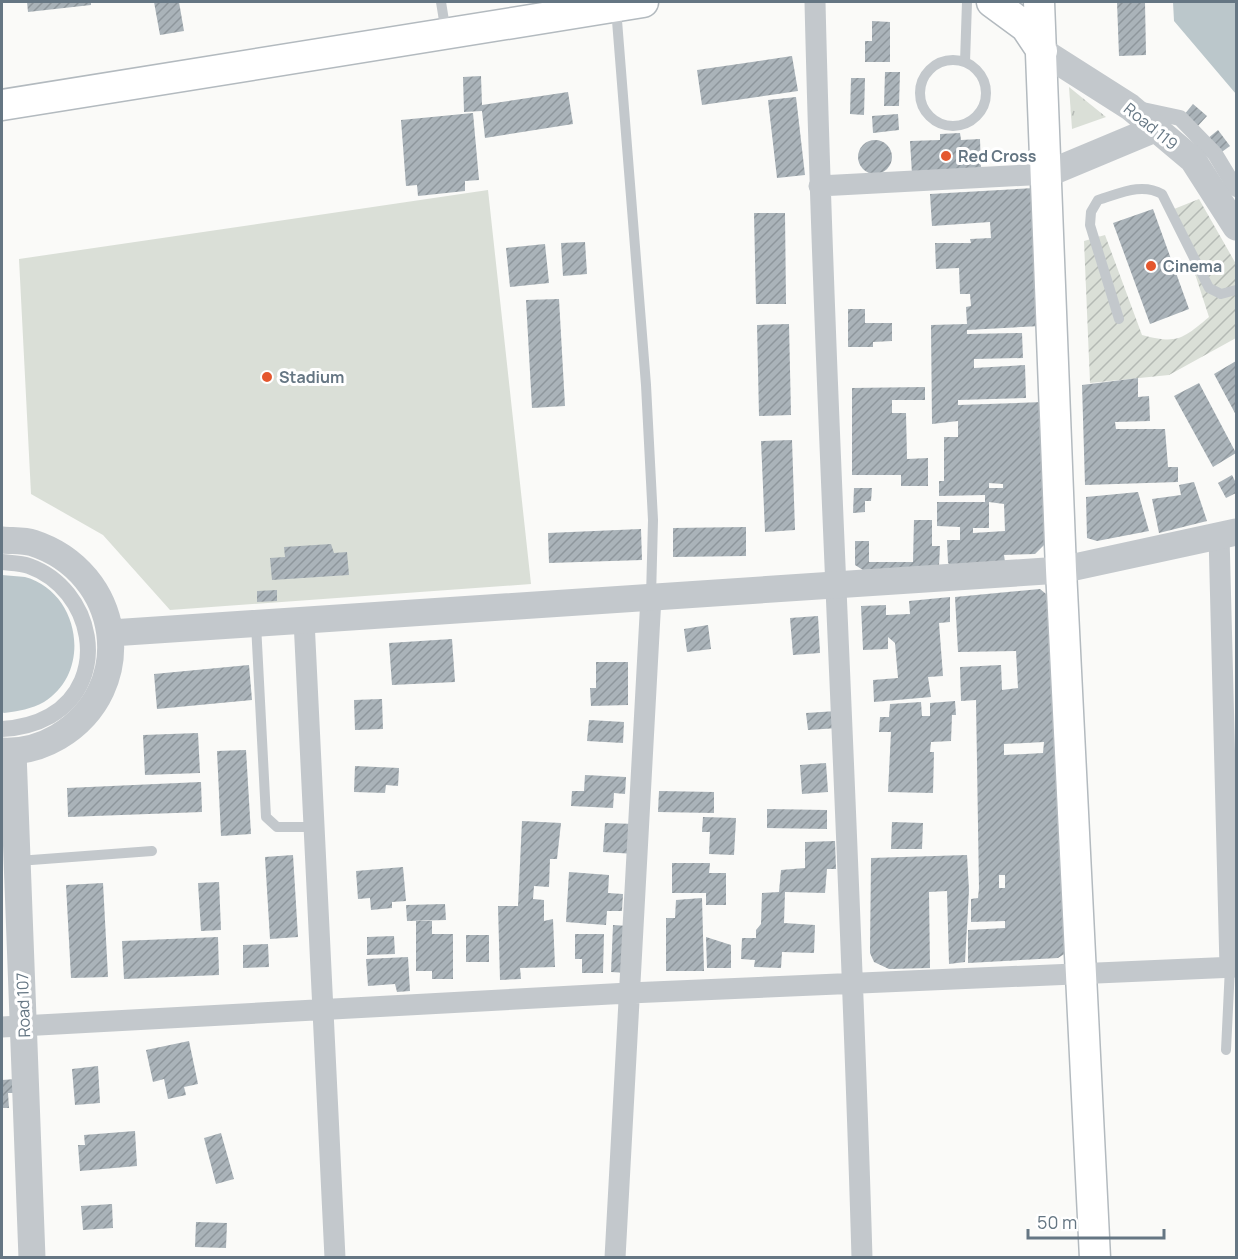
<svg xmlns="http://www.w3.org/2000/svg" width="1238" height="1259" viewBox="0 0 1238 1259" font-family="Manrope,sans-serif">
<style>
.grass{fill:url(#grass-tufts)}
.garden{fill:url(#garden-furrows)}
.pitch{fill:#dadfd7}
.water{fill:#bbc7cb}
.building{fill:url(#building-hatch);fill-rule:evenodd}
.lines{fill:none;stroke-linecap:round;stroke-linejoin:round}
.secondary-casing{stroke:#b3babf;stroke-width:33}
.service{stroke:#c3c8cc;stroke-width:10}
.pedestrian{stroke:#c3c8cc;stroke-width:16}
.minor{stroke:#c3c8cc;stroke-width:21}
.tertiary{stroke:#c3c8cc;stroke-width:27}
.secondary{stroke:#fff;stroke-width:30}
.poi-dot{fill:#e4572e;stroke:#fff;stroke-width:2}
.labels{text-anchor:middle;stroke-width:6;stroke-linejoin:round;paint-order:stroke}
.street-label{font-size:16px;fill:#657683;stroke:#fff}
.poi-label{font-size:16px;font-weight:bold;fill:#657683;stroke:#fff;text-anchor:start}
</style>
<defs>
<pattern id="grass-tufts" width="24" height="20" patternUnits="userSpaceOnUse" patternTransform="scale(1.5)"><rect width="24" height="20" fill="#dadfd7"/><path d="M3 7l-1-3M5 7V3M7 7l1-3M15 17l-1-3M17 17v-4M19 17l1-3" fill="none" stroke="#b4b9b4"/></pattern>
<pattern id="garden-furrows" width="10" height="10" patternUnits="userSpaceOnUse" patternTransform="scale(1.5)"><rect width="10" height="10" fill="#dadfd7"/><path d="M-1 1l2-2M0 10L10 0M9 11l2-2" fill="none" stroke="#b4b9b4"/></pattern>
<pattern id="building-hatch" width="6" height="6" patternUnits="userSpaceOnUse" patternTransform="scale(1.5)"><rect width="6" height="6" fill="#aab3b9"/><path d="M-1 1l2-2M0 6l6-6M5 7l2-2" fill="none" stroke="#8e969c"/></pattern>
</defs>
<rect width="100%" height="100%" fill="#fafaf8"/>
<path class="grass" d="M 1069,87 L 1106,117 L 1072,129 Z"/>
<path class="garden" d="M 1199,199 L 1236,264 L 1236,338 L 1169,375 L 1090,383 L 1084,241 L 1105,235 L 1142,335 C 1176,344 1182,340 1209,317 L 1174,209 Z"/>
<path class="pitch" d="M 488,190 L 531,584 L 170,610 L 103,535 L 31,494 L 19,259 Z"/>
<path class="water" d="M 1173,2 L 1236,2 L 1236,94 L 1174,21 Z
M 2,575 C 9,576 18,576 25,577 C 80,592 93,672 44,702 C 31,709 19,711 4,713 L 2,712 Z"/>
<path class="building" d="M 27,2 L 91,2 L 91,5 L 28,12 Z
M 154,2 L 179,2 L 184,31 L 160,35 Z
M 1117,2 L 1145,2 L 1146,55 L 1119,56 Z
M 872,21 L 890,22 L 890,62 L 865,62 L 865,41 L 872,41 Z
M 792,56 L 798,91 L 702,105 L 697,70 Z
M 885,72 L 900,72 L 899,106 L 884,106 Z
M 481,76 L 482,105 L 568,92 L 573,124 L 485,138 L 482,111 L 464,112 L 463,77 Z
M 851,78 L 865,78 L 864,115 L 850,114 Z
M 796,97 L 805,175 L 777,178 L 768,100 Z
M 1193,104 L 1207,116 L 1196,128 L 1183,116 Z
M 473,113 L 479,180 L 465,181 L 465,191 L 418,196 L 417,185 L 406,186 L 401,120 Z
M 898,114 L 899,130 L 873,133 L 872,116 Z
M 1218,130 L 1230,146 L 1219,154 L 1207,139 Z
M 960,133 L 961,140 L 980,139 L 981,170 L 912,174 L 910,141 L 940,140 L 940,134 Z
M858 157a17 17 0 1 1 34 0a17 17 0 1 1-34 0Z
M 1035,188 L 1041,326 L 967,330 L 967,334 L 1022,333 L 1023,358 L 974,359 L 974,368 L 1025,365 L 1026,398 L 958,400 L 958,405 L 1043,402 L 1049,540 L 1035,554 L 1004,555 L 1005,562 L 953,567 L 948,563 L 947,540 L 960,540 L 960,527 L 937,526 L 937,502 L 985,502 L 985,495 L 939,496 L 939,481 L 944,481 L 944,437 L 958,437 L 958,421 L 932,424 L 931,325 L 967,324 L 966,307 L 971,306 L 970,294 L 960,294 L 959,268 L 936,269 L 935,243 L 971,243 L 970,239 L 991,238 L 990,222 L 932,226 L 930,194 ZM 989,483 L 1003,484 L 1003,488 L 989,488 ZM 989,502 L 1004,504 L 1005,531 L 973,533 L 973,528 L 989,528 Z
M 1153,209 L 1189,309 L 1150,324 L 1113,223 Z
M 754,213 L 785,213 L 786,304 L 756,304 Z
M 585,242 L 587,274 L 563,276 L 561,243 Z
M 545,244 L 549,283 L 510,287 L 506,248 Z
M 559,299 L 565,406 L 532,408 L 526,300 Z
M 848,309 L 865,309 L 865,323 L 892,323 L 892,341 L 873,342 L 873,347 L 848,347 Z
M 789,324 L 791,415 L 759,416 L 757,325 Z
M 1236,361 L 1236,415 L 1214,374 Z
M 1138,378 L 1138,397 L 1149,396 L 1150,421 L 1115,422 L 1116,429 L 1165,429 L 1168,467 L 1178,467 L 1178,482 L 1085,485 L 1082,385 Z
M 1199,383 L 1236,453 L 1213,467 L 1174,396 Z
M 925,387 L 925,400 L 892,400 L 892,413 L 906,413 L 907,459 L 928,458 L 928,486 L 901,486 L 901,475 L 852,475 L 852,388 Z
M 792,440 L 795,530 L 765,532 L 761,441 Z
M 1232,475 L 1236,483 L 1236,493 L 1226,498 L 1218,483 Z
M 1194,482 L 1207,521 L 1159,533 L 1152,499 L 1181,495 L 1179,485 Z
M 854,488 L 872,488 L 871,501 L 865,501 L 865,512 L 853,513 Z
M 1138,492 L 1149,531 L 1097,541 L 1087,538 L 1086,497 Z
M 914,520 L 932,520 L 932,546 L 940,546 L 939,566 L 863,570 L 855,565 L 855,541 L 869,541 L 869,562 L 913,562 Z
M 746,527 L 746,556 L 673,557 L 673,528 Z
M 641,529 L 642,560 L 549,563 L 548,533 Z
M 331,544 L 334,553 L 347,552 L 349,575 L 272,580 L 270,558 L 285,557 L 284,547 Z
M 1040,589 L 1051,598 L 1069,951 L 1058,958 L 968,963 L 968,930 L 1005,928 L 1005,921 L 971,922 L 971,899 L 978,898 L 979,888 L 976,700 L 961,701 L 960,667 L 1001,665 L 1002,690 L 1018,688 L 1016,651 L 958,652 L 955,597 ZM 1044,742 L 1043,753 L 1004,755 L 1004,744 ZM 999,875 L 1005,875 L 1005,888 L 999,888 Z
M 277,590 L 277,601 L 257,602 L 257,591 Z
M 950,597 L 950,622 L 939,623 L 943,676 L 928,677 L 931,697 L 874,702 L 873,680 L 898,678 L 895,643 L 888,637 L 888,649 L 863,650 L 861,606 L 886,605 L 886,615 L 910,614 L 909,601 Z
M 818,616 L 820,653 L 793,655 L 790,618 Z
M 708,625 L 711,649 L 687,652 L 684,629 Z
M 452,639 L 455,682 L 392,685 L 389,643 Z
M 596,662 L 628,662 L 628,705 L 591,706 L 590,688 L 596,688 Z
M 249,665 L 252,700 L 157,709 L 154,674 Z
M 382,699 L 383,729 L 355,730 L 354,700 Z
M 955,701 L 956,715 L 952,715 L 951,741 L 931,742 L 930,752 L 934,752 L 933,793 L 888,792 L 891,732 L 879,732 L 880,717 L 889,717 L 890,704 L 921,702 L 922,716 L 930,716 L 930,703 Z
M 837,711 L 838,728 L 808,730 L 806,713 Z
M 589,720 L 624,722 L 623,743 L 587,741 Z
M 198,733 L 200,773 L 145,775 L 143,735 Z
M 246,750 L 251,834 L 221,836 L 217,751 Z
M 826,763 L 828,792 L 802,794 L 800,765 Z
M 355,766 L 399,768 L 398,786 L 386,785 L 385,793 L 354,792 Z
M 585,775 L 626,777 L 625,794 L 614,793 L 613,808 L 571,806 L 572,791 L 584,791 Z
M 201,782 L 202,812 L 68,817 L 67,788 Z
M 659,791 L 714,792 L 714,813 L 658,812 Z
M 767,809 L 827,810 L 827,829 L 767,828 Z
M 703,817 L 736,818 L 734,855 L 709,854 L 710,832 L 702,832 Z
M 522,821 L 561,823 L 557,859 L 550,859 L 549,887 L 534,886 L 533,899 L 544,900 L 544,921 L 553,919 L 555,967 L 520,968 L 521,979 L 500,980 L 498,906 L 518,906 Z
M 892,822 L 923,823 L 922,849 L 891,849 Z
M 605,823 L 636,824 L 635,854 L 603,852 Z
M 835,841 L 836,869 L 827,869 L 825,893 L 785,892 L 784,923 L 815,925 L 814,953 L 782,952 L 781,968 L 754,967 L 755,960 L 741,959 L 742,938 L 756,938 L 756,930 L 761,924 L 762,893 L 779,892 L 781,870 L 805,868 L 805,842 Z
M 293,855 L 298,937 L 270,939 L 265,857 Z
M 967,855 L 969,890 L 965,962 L 949,964 L 947,891 L 929,892 L 930,968 L 889,969 L 874,962 L 870,953 L 871,858 Z
M 672,863 L 710,863 L 709,873 L 726,873 L 726,905 L 706,905 L 706,893 L 672,893 Z
M 403,867 L 406,901 L 392,902 L 392,908 L 371,910 L 370,898 L 358,899 L 356,871 Z
M 569,872 L 609,875 L 608,893 L 623,894 L 622,911 L 607,911 L 606,925 L 566,922 Z
M 219,882 L 221,930 L 201,931 L 198,883 Z
M 103,883 L 108,977 L 71,978 L 66,885 Z
M 702,898 L 704,971 L 666,971 L 666,918 L 675,918 L 676,900 Z
M 445,904 L 446,920 L 407,921 L 406,905 Z
M 416,921 L 432,921 L 432,934 L 453,934 L 453,979 L 432,979 L 432,971 L 416,971 Z
M 613,925 L 629,926 L 627,973 L 611,972 Z
M 575,934 L 604,934 L 603,973 L 582,973 L 582,959 L 575,959 Z
M 466,935 L 489,935 L 489,962 L 466,962 Z
M 394,936 L 395,954 L 367,955 L 367,937 Z
M 218,937 L 219,975 L 124,979 L 122,941 Z
M 706,937 L 731,945 L 731,968 L 707,968 Z
M 268,944 L 269,967 L 243,968 L 243,945 Z
M 408,957 L 410,991 L 397,992 L 395,984 L 368,986 L 366,959 Z
M 189,1041 L 198,1084 L 184,1087 L 186,1095 L 168,1099 L 164,1079 L 153,1082 L 146,1050 Z
M 98,1066 L 100,1103 L 75,1105 L 72,1069 Z
M 16,1079 L 16,1093 L 8,1093 L 9,1108 L 2,1108 L 2,1080 Z
M 135,1131 L 137,1166 L 80,1171 L 78,1145 L 85,1145 L 84,1135 Z
M 221,1133 L 234,1179 L 216,1184 L 204,1138 Z
M 112,1204 L 113,1228 L 83,1230 L 81,1206 Z
M 196,1222 L 227,1223 L 226,1248 L 195,1247 Z"/>
<g class="lines">
<g class="secondary-casing">
<path id="secondary" d="M 992,2 L 1026,27 L 1042,51
M 1039,2 L 1061,570 L 1095,1258
M 2,105 L 643,2"/>
</g>
<path class="service" d="M 441,2 L 446,33
M 616,8 L 646,385 L 653,520 L 651,597
M920 93a33 33 0 1 1 66 0a33 33 0 1 1-66 0Z
M 965,62 L 967,2
M 1119,319 L 1090,225 L 1091,212 L 1098,200 C 1119,194 1141,182 1162,194 L 1209,288 L 1221,294 L 1236,290
M 256,624 L 266,817 L 277,827 L 315,827
M 18,861 L 152,851
M 1226,1050 L 1230,967"/>
<path class="pedestrian" d="M 1138,109 L 1180,118 L 1215,154 L 1236,189
M 2,562 C 10,563 21,563 29,566 C 93,589 112,680 50,716 C 34,725 19,728 2,729"/>
<path class="minor" d="M 815,2 C 825,420 850,839 862,1258
M 819,186 L 1047,174
M 1219,535 L 1230,967
M 304,620 L 335,1258
M 2,1027 L 629,993 L 1236,967
M 615,1258 L 651,597"/>
<path class="tertiary" d="M 1042,51 L 1130,107 L 1193,160 L 1236,227
M 1047,174 L 1157,128
M 2,540 C 12,541 24,540 33,543 C 122,572 140,688 58,737 C 41,747 21,752 2,751
M 111,633 L 1061,570 L 1236,532
M 13,752 L 32,1258"/>
<use href="#secondary" class="secondary"/>
</g>
<g class="poi-dot">
<circle cx="946" cy="156" r="6"/>
<circle cx="1151" cy="266" r="6"/>
<circle cx="267" cy="377" r="6"/>
</g>
<g class="labels">
<g class="street-label">
<text transform="translate(1151 126) rotate(39)" y="6">Road 119</text>
<text transform="translate(23 1005) rotate(-92)" y="6">Road 107</text>
</g>
<g class="poi-label">
<text x="958" y="162">Red Cross</text>
<text x="1163" y="272">Cinema</text>
<text x="279" y="383">Stadium</text>
</g>
</g>
<rect width="1238" height="1259" fill="none" stroke="#657683" stroke-width="6"/>
<path d="M1028 1229v9h136v-9" fill="none" stroke="#657683" stroke-width="3"/>
<text x="1037" y="1229" font-size="18" fill="#657683" stroke="#ffffff" stroke-width="4.5" paint-order="stroke">50 m</text>
</svg>
